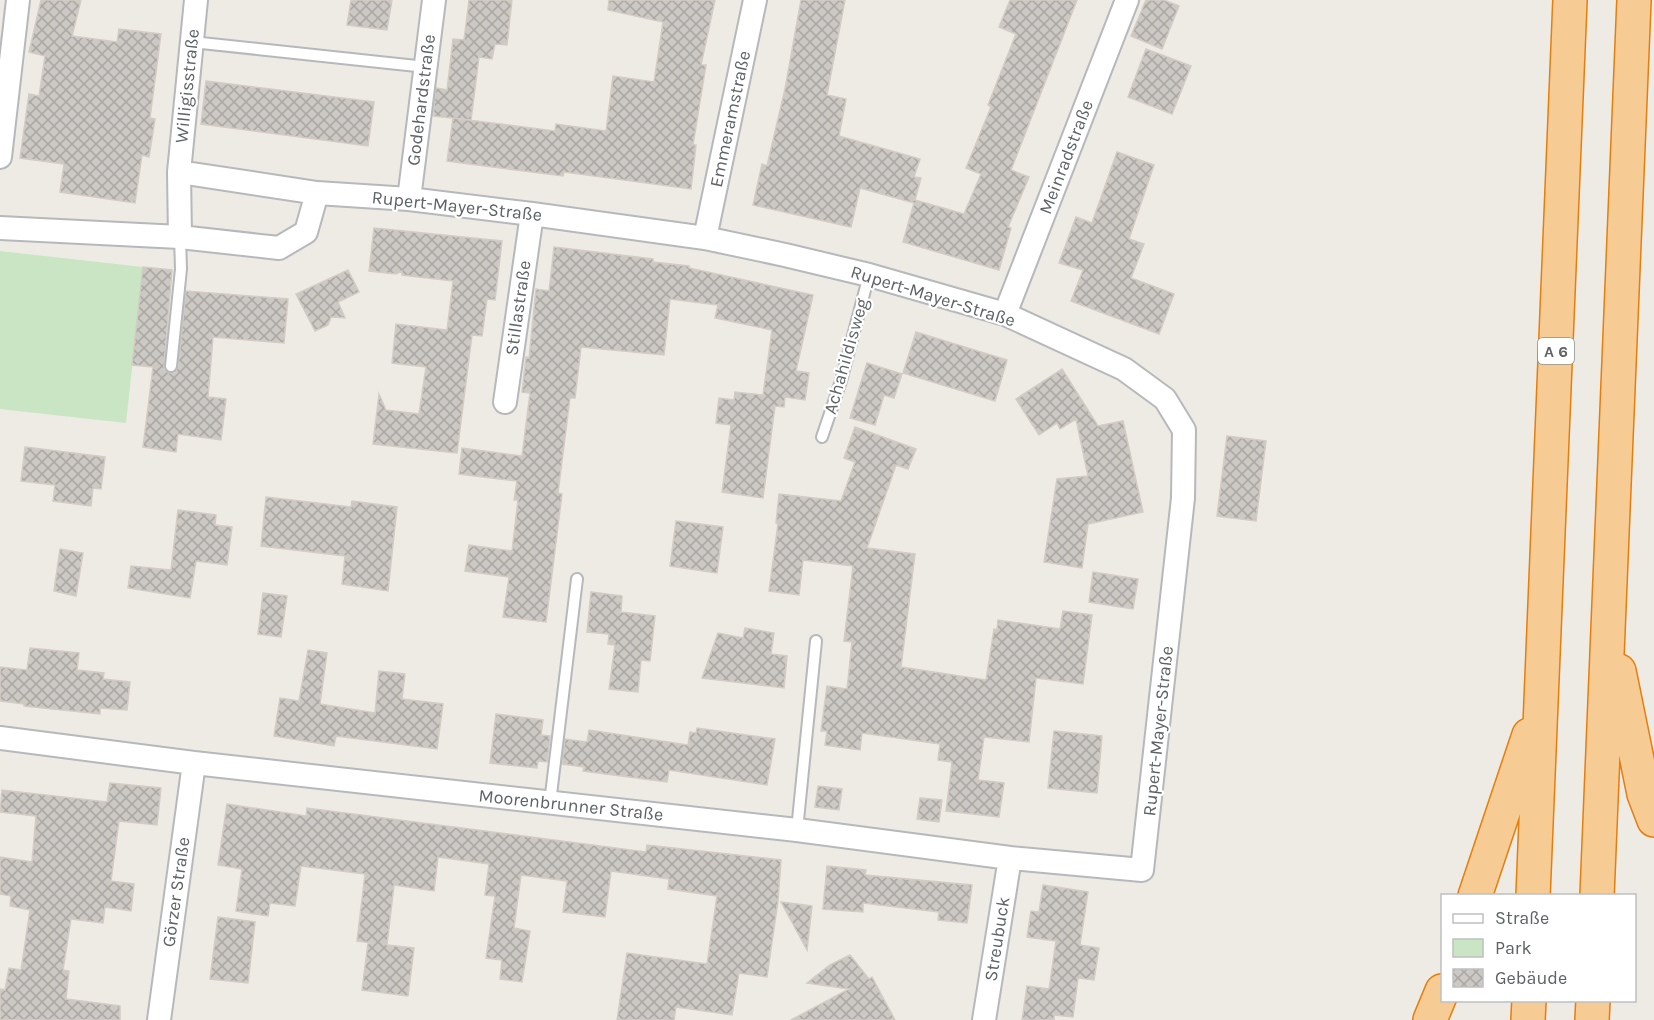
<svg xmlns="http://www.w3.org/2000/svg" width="1654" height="1020" viewBox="0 0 1654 1020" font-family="Karla,sans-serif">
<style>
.park{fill:#c9e5c3}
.building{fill:url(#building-cross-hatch);stroke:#d3ccc4;stroke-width:1.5}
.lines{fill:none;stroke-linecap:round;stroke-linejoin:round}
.lane-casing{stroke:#b6b8bb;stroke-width:14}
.street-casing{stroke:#b6b8bb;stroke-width:26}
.highway-casing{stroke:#e77d0d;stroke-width:36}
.lane{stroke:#fff;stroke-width:10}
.street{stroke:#fff;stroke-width:22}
.highway{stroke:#f7cc94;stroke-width:33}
.labels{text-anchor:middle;stroke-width:4.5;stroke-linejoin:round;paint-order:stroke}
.shield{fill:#fff;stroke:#8e9193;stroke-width:1.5}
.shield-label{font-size:16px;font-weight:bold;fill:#5d6265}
.street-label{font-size:18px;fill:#5d6265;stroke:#fff}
</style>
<defs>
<pattern id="building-cross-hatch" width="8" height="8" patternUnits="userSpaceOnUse" patternTransform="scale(1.5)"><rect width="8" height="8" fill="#ccc8c4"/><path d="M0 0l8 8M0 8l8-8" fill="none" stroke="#a9a6a3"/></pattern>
</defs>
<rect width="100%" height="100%" fill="#eeebe5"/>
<path class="park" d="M 0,251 L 143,267 L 126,423 L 0,409 Z"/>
<path class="building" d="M 41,0 L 81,0 L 72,36 L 117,42 L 119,29 L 161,34 L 150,118 L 155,119 L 149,157 L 142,155 L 135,203 L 60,192 L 64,164 L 20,158 L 29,94 L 39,96 L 45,56 L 29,52 Z
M 351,0 L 392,0 L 387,30 L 347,25 Z
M 469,0 L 512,0 L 507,45 L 495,44 L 492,59 L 479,57 L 471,120 L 433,116 L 436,88 L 447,90 L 453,39 L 464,40 Z
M 609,0 L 715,0 L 701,65 L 706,65 L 693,145 L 696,145 L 691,189 L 564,172 L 563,176 L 447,161 L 453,118 L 555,131 L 556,124 L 606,131 L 613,76 L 654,82 L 663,22 L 608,10 Z
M 801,0 L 845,0 L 827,95 L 846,99 L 839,136 L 920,159 L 914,177 L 921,178 L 915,200 L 964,214 L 981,174 L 966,168 L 991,107 L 988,105 L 1016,34 L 999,27 L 1010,0 L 1077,0 L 1011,170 L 1029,177 L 1008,227 L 1011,228 L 999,270 L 903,242 L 914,203 L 860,188 L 851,227 L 753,205 L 762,164 L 767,166 L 785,89 Z
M 1146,0 L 1164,0 L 1179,6 L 1162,49 L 1131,36 Z
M 1146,49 L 1191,66 L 1172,114 L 1128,97 Z
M 206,81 L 374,102 L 368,146 L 201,124 Z
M 1117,152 L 1154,165 L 1129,239 L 1144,244 L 1131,278 L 1174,294 L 1159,334 L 1071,301 L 1083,270 L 1059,263 L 1076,217 L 1092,223 Z
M 374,228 L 502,241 L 495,300 L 487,299 L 482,336 L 472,335 L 457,453 L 373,444 L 379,394 L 386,410 L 419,414 L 426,367 L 392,363 L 396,324 L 447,330 L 453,281 L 402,275 L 402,271 L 396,274 L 369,271 Z
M 554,247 L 653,259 L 653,262 L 689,266 L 689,268 L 813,295 L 796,371 L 809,373 L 805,400 L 785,397 L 784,407 L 775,406 L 763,498 L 722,492 L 731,425 L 716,423 L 719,398 L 734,400 L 735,392 L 763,395 L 772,330 L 715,318 L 718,305 L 670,299 L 664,355 L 581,347 L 575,398 L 570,398 L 558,493 L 562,494 L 546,622 L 503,617 L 509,577 L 465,571 L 469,545 L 512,551 L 518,500 L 514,500 L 517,481 L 459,474 L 462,448 L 522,456 L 530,393 L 522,392 L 526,357 L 529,358 L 536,289 L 549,291 Z
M 143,267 L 172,270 L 164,365 L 164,370 L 170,373 L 175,373 L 178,367 L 186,291 L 288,299 L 284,343 L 213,337 L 208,397 L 226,399 L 221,440 L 178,434 L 176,452 L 143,447 L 153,367 L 132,365 Z
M 348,270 L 359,292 L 338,302 L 345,318 L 331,317 L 328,325 L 315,331 L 296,294 Z
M 916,332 L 1007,360 L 995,401 L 903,373 Z
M 867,363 L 902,374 L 894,398 L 884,395 L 875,425 L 850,418 Z
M 1062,369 L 1098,426 L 1123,421 L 1143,512 L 1088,524 L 1082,568 L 1044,562 L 1057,479 L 1088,476 L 1076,419 L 1060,429 L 1057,423 L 1039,435 L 1016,399 Z
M 855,427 L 916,449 L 908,469 L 896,465 L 867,548 L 915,554 L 901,667 L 986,680 L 994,629 L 997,630 L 998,620 L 1060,629 L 1063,611 L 1092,615 L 1083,684 L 1036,678 L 1029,742 L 984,737 L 978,780 L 1004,783 L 999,817 L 946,811 L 952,762 L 938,760 L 940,744 L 862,733 L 860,750 L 825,745 L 827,731 L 821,731 L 827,686 L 847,689 L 852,642 L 844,641 L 853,566 L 803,560 L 799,595 L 769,591 L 778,524 L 776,523 L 779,494 L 841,501 L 855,462 L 844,458 Z
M 1227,436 L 1266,441 L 1256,521 L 1217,516 Z
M 25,447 L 105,457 L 101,489 L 93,488 L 91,506 L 53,501 L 55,485 L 21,481 Z
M 266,497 L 351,507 L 352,501 L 397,507 L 388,591 L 342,584 L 345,556 L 261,546 Z
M 178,510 L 216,515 L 215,525 L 232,527 L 227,565 L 196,561 L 190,598 L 128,588 L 131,566 L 171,570 Z
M 676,521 L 723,527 L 717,573 L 670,566 Z
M 60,549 L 83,553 L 76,596 L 54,591 Z
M 1093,572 L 1138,579 L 1133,609 L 1089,602 Z
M 591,592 L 622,596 L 621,612 L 655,616 L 650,661 L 641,660 L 638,692 L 609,689 L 615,645 L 608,644 L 609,634 L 587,632 Z
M 263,593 L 287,596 L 281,637 L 258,634 Z
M 745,628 L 774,633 L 771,654 L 787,656 L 784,688 L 702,678 L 718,633 L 743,638 Z
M 30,648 L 79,653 L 77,670 L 104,673 L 103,679 L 130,682 L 127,710 L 100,708 L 100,714 L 24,706 L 24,704 L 0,701 L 0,667 L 27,670 Z
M 308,650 L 327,653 L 320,704 L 375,713 L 379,671 L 405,674 L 402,699 L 443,704 L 437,749 L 336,736 L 334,746 L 274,736 L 280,698 L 299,701 Z
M 496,714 L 543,720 L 541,735 L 550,736 L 547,762 L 538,761 L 537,768 L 490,763 Z
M 697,728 L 775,739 L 767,785 L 669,770 L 667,782 L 583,771 L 584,767 L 562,764 L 565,739 L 587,742 L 589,730 L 688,745 L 690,732 L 696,733 Z
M 1054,731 L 1102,736 L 1097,793 L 1048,788 Z
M 110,783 L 161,788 L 157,825 L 119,821 L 111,881 L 134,884 L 131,911 L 105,907 L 103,923 L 71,919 L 63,970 L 69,971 L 66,999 L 120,1006 L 120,1020 L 0,1020 L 0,989 L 5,990 L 9,968 L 21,970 L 30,910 L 10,906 L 11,896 L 0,894 L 0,857 L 32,862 L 36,816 L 0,812 L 2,790 L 107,802 Z
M 818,786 L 842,789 L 839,810 L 815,807 Z
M 920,798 L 942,800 L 939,822 L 917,819 Z
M 227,804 L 306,816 L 307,808 L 646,852 L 647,845 L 781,860 L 778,901 L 767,977 L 739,973 L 732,1015 L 676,1007 L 674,1020 L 617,1020 L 627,953 L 707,964 L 717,896 L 668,889 L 669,879 L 611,871 L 605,917 L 563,912 L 567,881 L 521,875 L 514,928 L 530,931 L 522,982 L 500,979 L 502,960 L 486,958 L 495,896 L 485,895 L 489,864 L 438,857 L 434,891 L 394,885 L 387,945 L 414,948 L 408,996 L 362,990 L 368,943 L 373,943 L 357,941 L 365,874 L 301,866 L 295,906 L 270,903 L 268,916 L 236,911 L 242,869 L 218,865 Z
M 827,866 L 866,870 L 865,875 L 972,885 L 967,923 L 938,920 L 939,912 L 863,903 L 863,912 L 823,909 Z
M 1043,885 L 1088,892 L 1080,945 L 1099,948 L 1094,980 L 1078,978 L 1073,1017 L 1054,1015 L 1054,1020 L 1022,1020 L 1027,986 L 1049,989 L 1056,941 L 1027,937 L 1031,911 L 1039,912 Z
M 781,902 L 812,906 L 807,950 Z
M 218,917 L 255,922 L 248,983 L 210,979 Z
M 850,955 L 869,979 L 872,977 L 895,1020 L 791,1020 L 849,989 L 807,983 L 830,965 Z"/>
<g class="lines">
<g class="lane-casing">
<path id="lane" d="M 192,42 L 426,67
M 171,366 L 181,269 L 180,237
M 822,437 L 841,381 L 869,275
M 550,803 L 577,579
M 797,830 L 816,641"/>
</g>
<g class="street-casing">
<path id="street" d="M 0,157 L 18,0
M 179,172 L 196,0
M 409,199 L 434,0
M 0,228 L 180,237 L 179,172 L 317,193 L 409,199 L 532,214 L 705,238 L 785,255 L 869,275 L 1005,314 L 1124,369 L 1165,399 L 1184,430 L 1183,498 L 1142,870 L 1010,858 L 797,830 L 194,763 L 0,738
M 180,237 L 279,248 L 306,232 L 317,193
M 705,238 L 755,0
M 1005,314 L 1127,0
M 505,402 L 532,214
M 159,1020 L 194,763
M 984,1020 L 1010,858"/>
</g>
<g class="highway-casing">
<path id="highway" d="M 1619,671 L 1644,794 L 1654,820
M 1475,896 L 1529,735
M 1533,896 L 1570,0
M 1597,896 L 1634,0
M 1430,1020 L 1442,991
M 1528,1020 L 1529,1000
M 1592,1020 L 1593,1000"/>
</g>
<use href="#lane" class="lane"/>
<use href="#street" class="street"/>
<use href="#highway" class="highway"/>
</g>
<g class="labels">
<rect class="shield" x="1538" y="338" width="36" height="26" rx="4.5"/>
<g class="shield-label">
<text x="1556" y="357">A 6</text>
</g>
<g class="street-label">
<text transform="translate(187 86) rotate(-84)" y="6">Willigisstraße</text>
<text transform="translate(421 100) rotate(-83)" y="6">Godehardstraße</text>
<text transform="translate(730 119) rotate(-78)" y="6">Emmeramstraße</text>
<text transform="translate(1066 157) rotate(-69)" y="6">Meinradstraße</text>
<text transform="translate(457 206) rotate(6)" y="6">Rupert-Mayer-Straße</text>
<text transform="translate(933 296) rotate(17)" y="6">Rupert-Mayer-Straße</text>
<text transform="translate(518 308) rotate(-82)" y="6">Stillastraße</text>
<text transform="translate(846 356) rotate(-74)" y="6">Achahildisweg</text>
<text transform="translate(1158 731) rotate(-84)" y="6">Rupert-Mayer-Straße</text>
<text transform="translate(571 805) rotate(6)" y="6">Moorenbrunner Straße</text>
<text transform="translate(176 892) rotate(-82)" y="6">Görzer Straße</text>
<text transform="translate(997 939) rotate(-81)" y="6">Streubuck</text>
</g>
</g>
<rect x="1441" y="894" width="195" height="108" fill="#ffffff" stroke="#bec0c1" stroke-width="1.5"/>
<rect x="1453" y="914" width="30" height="9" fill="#ffffff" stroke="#bec0c1" stroke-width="1.5"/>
<text x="1495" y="924" font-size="18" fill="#5d6265">Straße</text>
<rect x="1453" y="939" width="30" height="18" fill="#c9e5c3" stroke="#bec0c1" stroke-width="1.5"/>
<text x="1495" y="954" font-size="18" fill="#5d6265">Park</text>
<rect x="1453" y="969" width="30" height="18" fill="url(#building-cross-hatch)" stroke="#bec0c1" stroke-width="1.5"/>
<text x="1495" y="984" font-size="18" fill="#5d6265">Gebäude</text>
</svg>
